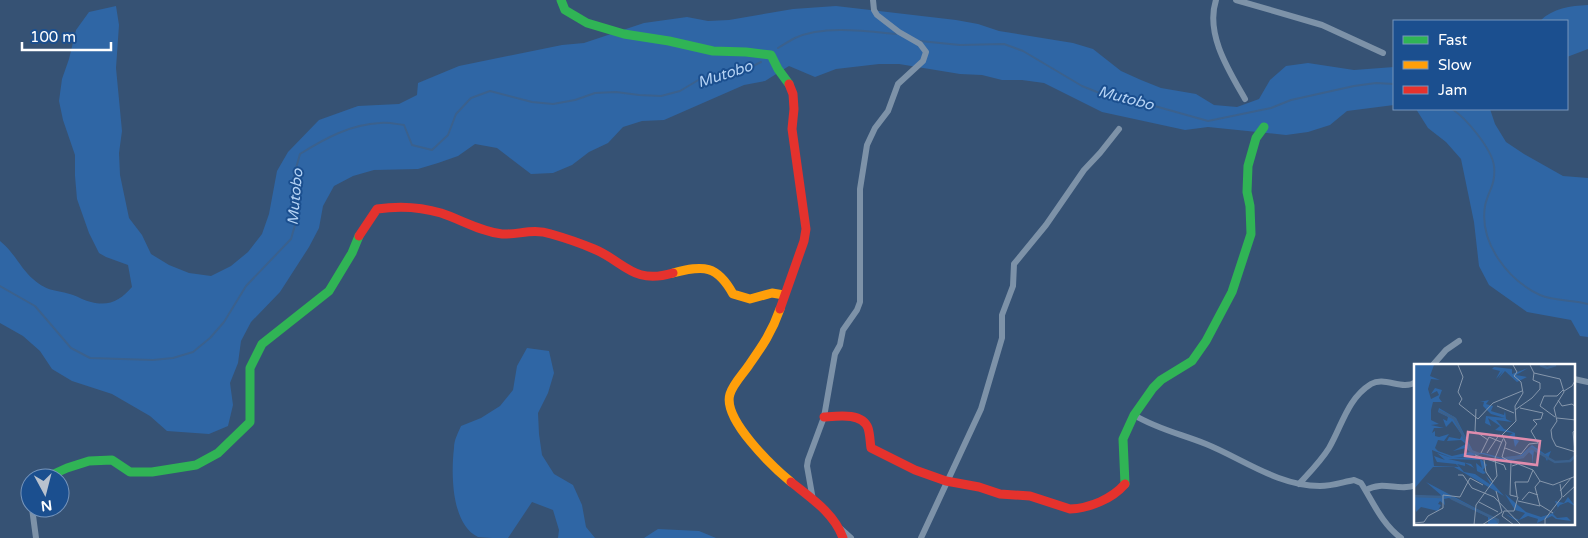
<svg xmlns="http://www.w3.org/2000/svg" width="1588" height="538" viewBox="0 0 1588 538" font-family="'Varela Round',sans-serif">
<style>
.green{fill:#2f66a5}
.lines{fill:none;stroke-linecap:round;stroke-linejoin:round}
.stream{stroke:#3b618d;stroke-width:2}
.street{stroke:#7d92a8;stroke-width:6}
.fast{stroke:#30b455;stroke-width:9}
.slow{stroke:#ff9f0a;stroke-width:9}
.jam{stroke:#e5322d;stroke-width:9}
.labels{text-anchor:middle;stroke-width:4;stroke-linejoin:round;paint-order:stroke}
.water-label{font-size:15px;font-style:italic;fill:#b5d3f5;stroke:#1b4f8f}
.inset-river{fill:none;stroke:#3b618d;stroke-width:2.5}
.inset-road{fill:none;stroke:#8697ac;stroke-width:1}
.view{fill:#e08cad;fill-opacity:0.15;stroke:#e08cad;stroke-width:2.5}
.inset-edge{fill:none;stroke:#fff;stroke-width:2.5}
</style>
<rect width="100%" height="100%" fill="#365274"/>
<path class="green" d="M 1588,5 L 1588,49 L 1567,57 L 1567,21 L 1540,21 C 1553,8 1570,6 1588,5 Z
M 116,6 L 119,25 L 116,68 L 122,131 L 119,153 L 120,175 L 129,218 L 142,235 L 151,254 L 169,265 L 189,273 L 211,276 L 231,266 L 248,252 L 262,234 L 269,214 L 277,171 L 288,152 L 319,120 L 358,106 L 399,104 L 417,95 L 418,83 L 459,66 L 562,45 L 584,43 L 644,23 L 687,17 L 708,21 L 729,20 L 793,9 L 836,6 L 956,20 L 978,24 L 999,31 L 1073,43 L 1093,49 L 1121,71 L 1141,80 L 1161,88 L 1196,94 L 1214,105 L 1237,107 L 1259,99 L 1270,80 L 1286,66 L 1308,63 L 1354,70 L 1394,67 L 1394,105 L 1347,111 L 1330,125 L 1308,132 L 1286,135 L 1208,127 L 1185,130 L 1102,112 L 1044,83 L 1022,80 L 1002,80 L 982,75 L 960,74 L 899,64 L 879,64 L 836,69 L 815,77 L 789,66 L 765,81 L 744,85 L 664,120 L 642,121 L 623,127 L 608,143 L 589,152 L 572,165 L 553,173 L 531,174 L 497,148 L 475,144 L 458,156 L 438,163 L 418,169 L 374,170 L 353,176 L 334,186 L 323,206 L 319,228 L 309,247 L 280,292 L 251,322 L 241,341 L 238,363 L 230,383 L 233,405 L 228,426 L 209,434 L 167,431 L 150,416 L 112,394 L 72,381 L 52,369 L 40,351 L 23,336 L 0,323 L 0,241 C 14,252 21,269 33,279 C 49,293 56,289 73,295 C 79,297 85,301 91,302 C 109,307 121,300 132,287 L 128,265 L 106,257 L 99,253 L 89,233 L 77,199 L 75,176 L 75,155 L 63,120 L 59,101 L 62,79 L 69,59 L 76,30 L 89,12 Z
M 1413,109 L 1490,109 L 1495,124 L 1506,142 L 1524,154 L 1563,176 L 1588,178 L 1588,337 L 1580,336 L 1571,320 L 1527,312 L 1489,285 L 1479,266 L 1474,222 L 1461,159 L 1446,142 L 1428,128 L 1416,109 Z
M 527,348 L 549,351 L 554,373 L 548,393 L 538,413 L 539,434 L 542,455 L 554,474 L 573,485 L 582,505 L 586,527 L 595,538 L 558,538 L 559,530 L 553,510 L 532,502 L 508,538 C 500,538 485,538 478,537 C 451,524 451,473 454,448 C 454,440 458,433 461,426 L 481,418 L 500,406 L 513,390 L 517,366 Z
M 658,529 L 699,531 L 716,538 L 644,538 Z"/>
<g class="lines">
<path class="stream" d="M 920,41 L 960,45 L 1004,44 L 1023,51 L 1082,86 L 1102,94 L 1126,98 L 1208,121 L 1271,108 L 1291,100 L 1354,86 L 1376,83 L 1394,84
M 778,48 C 783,45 789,41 795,38 C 823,25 866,31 896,34
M 1452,109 C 1466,118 1492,149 1494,166 C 1496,185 1488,191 1485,206 C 1479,243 1508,280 1540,295 C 1554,301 1573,300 1588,304
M 0,286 L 35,306 L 71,348 L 90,358 L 153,360 L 173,358 L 193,352 L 210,338 L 224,322 L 246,286 L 291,239 L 297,218 L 294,175 L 300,154 C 324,139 351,124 380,123 C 388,122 396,124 404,125 L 412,145 L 432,150 L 448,135 L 456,114 L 471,98 L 490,91 L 532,102 L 553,104 L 575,100 L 595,93 L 616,92 L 639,95 L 661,96 L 680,91 L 700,79 L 741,72 L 761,62"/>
<path class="street" d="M 1216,0 C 1205,34 1229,71 1245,99
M 1236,0 L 1322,25 L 1383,53
M 1432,366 L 1446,350 L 1459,341
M 1574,379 L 1588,382
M 1134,415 C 1157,429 1181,434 1206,444 C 1243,459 1278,486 1320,486 C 1332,486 1343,482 1354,480 L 1361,483 C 1373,502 1382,524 1401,538
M 1299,484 C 1310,472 1321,461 1329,448 C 1342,426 1347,399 1371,384 C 1385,376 1402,391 1416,382
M 1366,490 C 1383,480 1399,492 1416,485
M 30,491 L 30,492
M 813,500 L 807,466 L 808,460 L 824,417 L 835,354 L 840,345 L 843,330 L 857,310 L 860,302 L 860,189 L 867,145 L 875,128 L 888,111 L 898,84 L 923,61 L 926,52 L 920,44 L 899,32 L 877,15 L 874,10 L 873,0
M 32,508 L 36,538
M 841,529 L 851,538
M 921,538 L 981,409 L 1002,338 L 1002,315 L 1013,286 L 1014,264 L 1046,225 L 1084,170 L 1100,153 L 1119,129"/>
<path class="fast" d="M 561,0 L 565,10 L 587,23 L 624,34 L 669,41 L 713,51 L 746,52 L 771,55 L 778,69 L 789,84
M 45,478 L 67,468 L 89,461 L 112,460 L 130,472 L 152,472 L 196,465 L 218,453 L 250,422 L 250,368 L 262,344 L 329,291 L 352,253 L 359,236
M 1125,484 L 1123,439 L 1134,415 L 1153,388 L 1161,380 L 1192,361 L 1206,341 L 1232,292 L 1251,234 L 1250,206 L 1247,192 L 1248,166 L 1256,138 L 1264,127"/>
<path class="slow" d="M 673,273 C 704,265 717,265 733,294 L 750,299 L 772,293 L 784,295
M 780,309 C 772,332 763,345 749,365 C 743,374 733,384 730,394 C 722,419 773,467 791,482"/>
<path class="jam" d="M 359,236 L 377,209 C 397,206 421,207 441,213 C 462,220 479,231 502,234 C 518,235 533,228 551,234 C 565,238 580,243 594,249 C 625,262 633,285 673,273
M 780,309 L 804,241 L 806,229 L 792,129 L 794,109 L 793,94 L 789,84
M 824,417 C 837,416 862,412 868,428 C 870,434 870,442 871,448 L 915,470 L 946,481 L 979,487 L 1000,494 L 1030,496 L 1070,509 C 1090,508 1112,499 1125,484
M 791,482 C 811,498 834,513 843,538"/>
</g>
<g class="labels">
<g class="water-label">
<text transform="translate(725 74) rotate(-18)" y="5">Mutobo</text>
<text transform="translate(1126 98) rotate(15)" y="5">Mutobo</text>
<text transform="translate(295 197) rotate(-85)" y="5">Mutobo</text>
</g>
</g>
<g transform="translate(1414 364)">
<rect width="161" height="161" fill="#365274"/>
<path d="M 0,1 L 20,1 L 16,12 L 26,16 L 17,15 L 14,25 L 17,35 L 25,31 L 23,27 L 17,30 L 21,24 L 28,26 L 25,34 L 28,38 L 19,38 L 17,46 L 17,56 L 25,60 L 17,61 L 30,64 L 20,64 L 18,69 L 21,67 L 21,72 L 25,73 L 35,70 L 30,77 L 24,76 L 21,84 L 24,87 L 38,92 L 56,88 L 52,84 L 39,87 L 52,80 L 47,76 L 33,77 L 35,73 L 46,75 L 48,71 L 38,57 L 32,63 L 29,55 L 33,57 L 34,53 L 24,48 L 25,44 L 42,54 L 60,89 L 70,89 L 88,94 L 107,91 L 118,81 L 131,90 L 137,87 L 133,97 L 130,91 L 120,87 L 118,100 L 118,91 L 115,88 L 109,94 L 94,97 L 68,90 L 40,94 L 60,93 L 68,96 L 73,101 L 69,106 L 72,109 L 69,110 L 63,107 L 62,99 L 68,104 L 66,96 L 34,95 L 57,100 L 60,104 L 51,99 L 51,102 L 43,100 L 50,108 L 61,110 L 77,121 L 72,112 L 90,132 L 40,103 L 19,103 L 0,125 ZM 18,86 L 38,94 L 23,89 L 31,96 L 20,92 L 23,98 L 42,100 L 45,103 L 20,102 ZM 80,3 L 98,5 L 98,10 L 114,4 L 102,11 L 113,13 L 103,18 L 91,7 L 84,15 L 89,7 L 82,15 L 86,7 L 78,5 ZM 75,36 L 72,40 L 79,42 L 77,47 L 90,51 L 91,47 L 92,55 L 98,58 L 82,56 L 90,65 L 101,69 L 101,75 L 105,77 L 101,83 L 99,73 L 93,73 L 99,69 L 81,66 L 86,62 L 74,54 L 77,62 L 71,59 L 72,52 L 91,54 L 77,50 L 69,42 L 70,38 L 66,38 ZM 12,118 L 84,156 L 84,161 L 74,161 L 74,153 L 35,134 L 30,135 L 31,141 L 26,137 L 24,140 L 27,141 L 24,147 L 7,143 L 2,148 L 0,131 L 26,133 L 27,131 ZM 91,130 L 112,148 L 127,153 L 139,149 L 144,144 L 141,137 L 150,139 L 154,133 L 161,142 L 154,138 L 146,141 L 139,150 L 143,154 L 153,153 L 157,157 L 142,155 L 138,152 L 123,159 L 124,155 L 114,152 L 103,157 L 91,150 L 105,156 L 111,149 L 101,146 Z" fill="#2f66a5" fill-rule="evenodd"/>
<path class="inset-river" d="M 126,1 L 133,4 L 142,1M 25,47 L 40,54 L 57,87 L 65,90M 92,94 L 109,93 L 117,84 L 141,98 L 156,97 L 162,91M 0,132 L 28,133M 37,134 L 60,145M 62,146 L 84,156 L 84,159"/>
<path class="inset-road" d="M 44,1 L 49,13 L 44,28 L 48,35 L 45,40 L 64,55 L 79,39 L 108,27M 99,1 L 103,8 L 100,12 L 107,18 L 109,29 L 101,42 L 102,57 L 88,71 L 92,79 L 88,93 L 97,98 L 96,131 L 104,133 L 100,147 L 90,147 L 88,152 L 100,161M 116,1 L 120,9 L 146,15 L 150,28 L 140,44 L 143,57 L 137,66 L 138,74 L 142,82 L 162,88M 150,27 L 158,22 L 162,15M 144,36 L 148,42 L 158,40 L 162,43M 83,42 L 100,49M 106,44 L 129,49M 62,45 L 61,67 L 74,76M 101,46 L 118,34 L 126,25 L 126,19 L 119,16 L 120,9M 141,53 L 126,42 L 130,32 L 143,32 L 149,26M 143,54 L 162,56M 91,84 L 107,90 L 115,80 L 124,79 L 117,67 L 123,60 L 119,56 L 127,55 L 129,49M 161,88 L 159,68 L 162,66M 67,89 L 75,73 L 87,78M 73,89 L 85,71 L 88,73M 61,91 L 90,101 L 92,106M 70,96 L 72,108 L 79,118M 98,102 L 104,100 L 119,106 L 114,118 L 101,118 L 103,132M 119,106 L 126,117 L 139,121 L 162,112M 44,111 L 49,111 L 58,124 L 80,133 L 107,161M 82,127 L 88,148M 146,127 L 158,113M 149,133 L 162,121M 108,136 L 115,128 L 124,131M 104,137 L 126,142 L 121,123 L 126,117M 65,138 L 84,148M 126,141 L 139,149M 0,159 L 10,158 L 14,152 L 29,144 L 29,131 L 46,133 L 56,114 L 69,121M 60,161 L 62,141 L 83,112 L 81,94 L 89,75M 68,161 L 88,148M 131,161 L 131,155 L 148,133 L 146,120"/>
<path class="view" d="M 54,68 L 126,77 L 123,101 L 51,92 Z"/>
<rect width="161" height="161" class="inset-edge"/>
</g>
<rect x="1393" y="20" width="175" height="90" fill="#1b4f8f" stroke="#7695bc"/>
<rect x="1403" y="36" width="25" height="8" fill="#30b455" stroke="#7695bc"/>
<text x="1438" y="45" font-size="15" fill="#ffffff">Fast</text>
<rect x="1403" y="61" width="25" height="8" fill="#ff9f0a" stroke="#7695bc"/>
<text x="1438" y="70" font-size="15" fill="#ffffff">Slow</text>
<rect x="1403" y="86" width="25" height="8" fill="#e5322d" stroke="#7695bc"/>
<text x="1438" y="95" font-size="15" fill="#ffffff">Jam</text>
<g transform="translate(45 493) rotate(173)"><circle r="24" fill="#1b4f8f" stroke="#7695bc"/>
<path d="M0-4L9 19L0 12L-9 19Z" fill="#b9c2ce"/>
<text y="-8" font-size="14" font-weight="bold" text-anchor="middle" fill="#ffffff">N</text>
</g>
<path d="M22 42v8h89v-8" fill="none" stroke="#ffffff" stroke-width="2.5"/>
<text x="30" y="42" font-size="15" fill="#ffffff" stroke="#1b4f8f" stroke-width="4" paint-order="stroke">100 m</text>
</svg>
